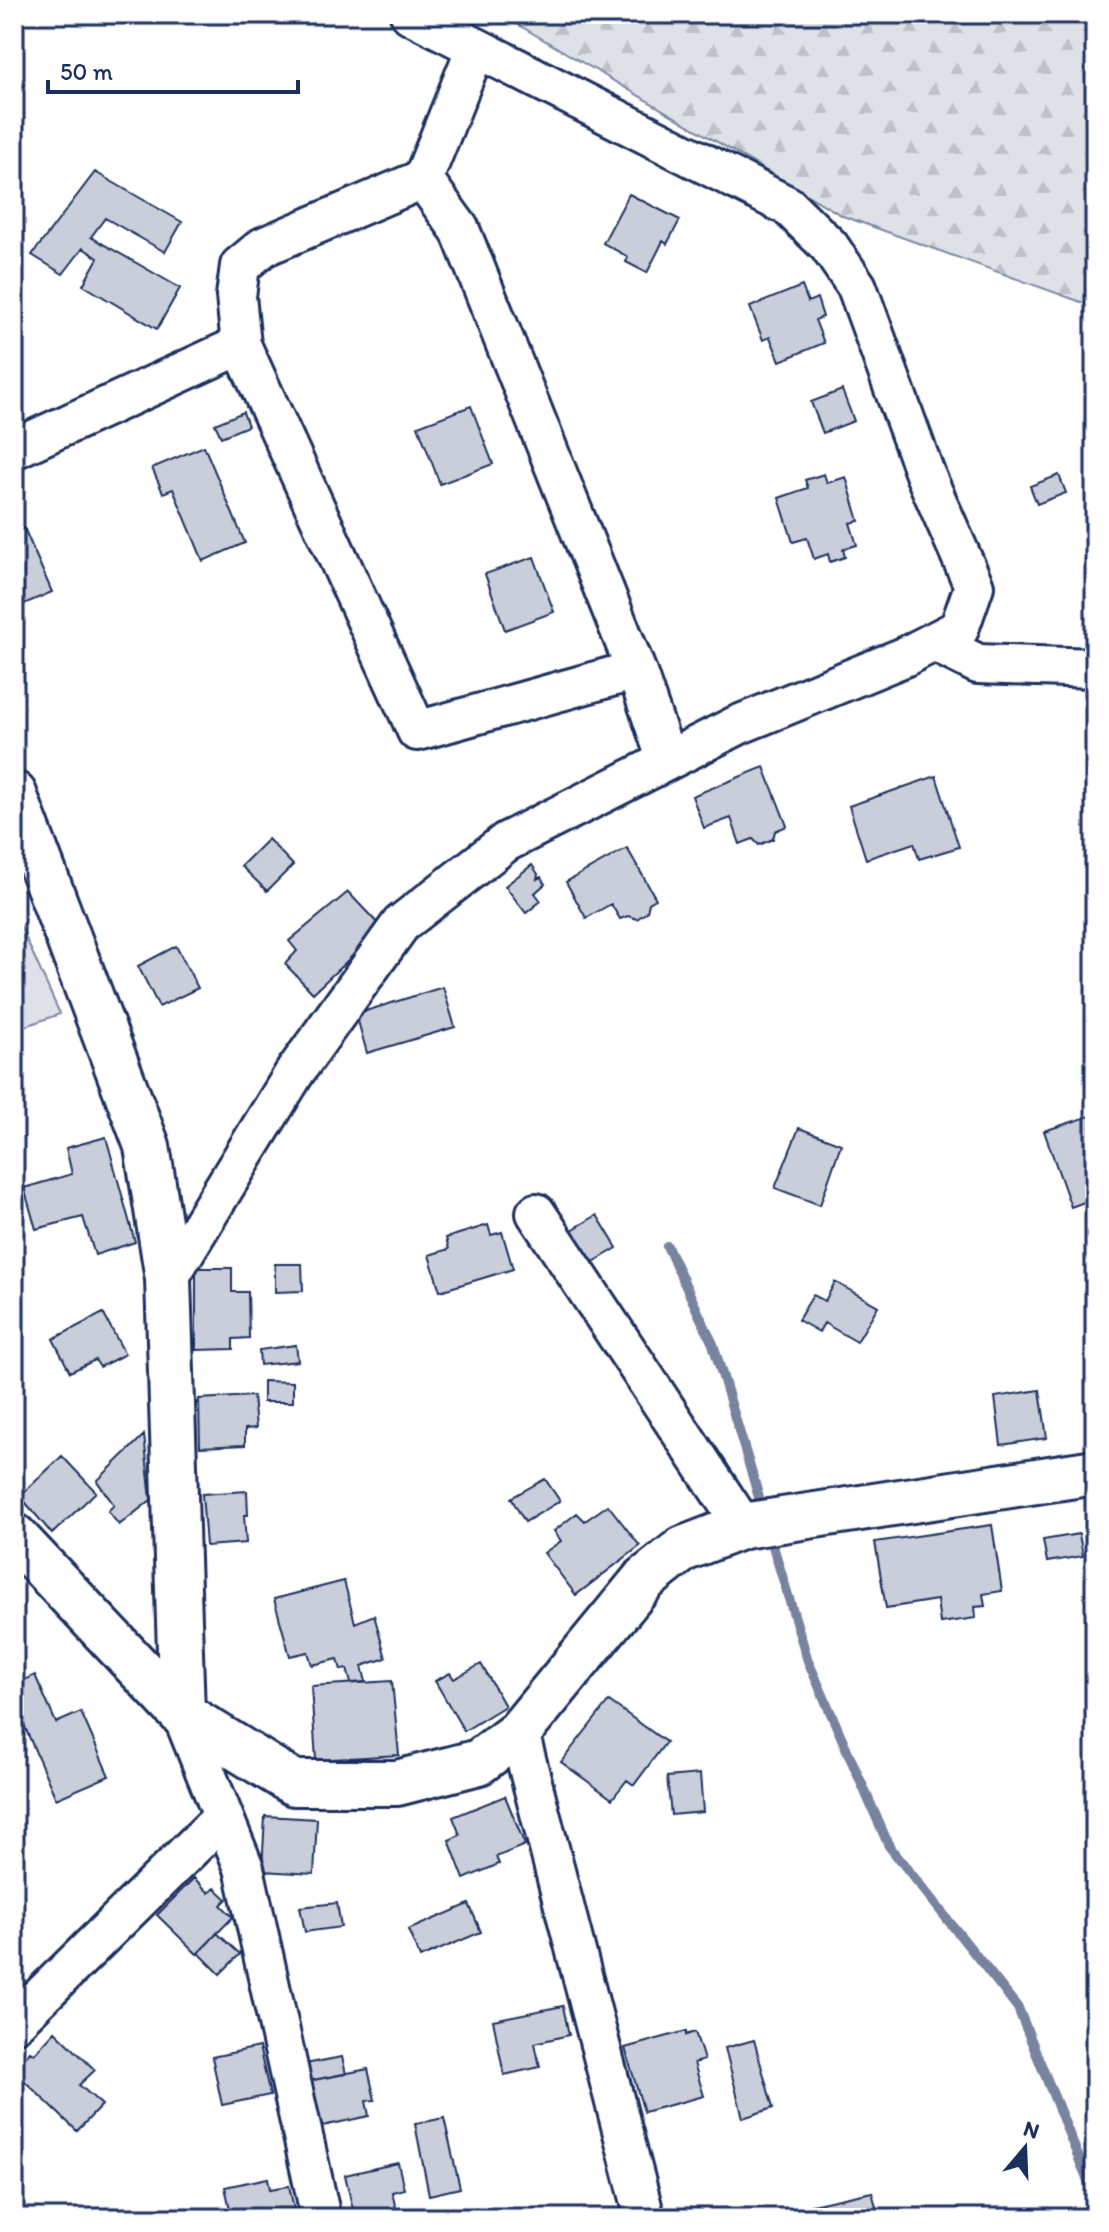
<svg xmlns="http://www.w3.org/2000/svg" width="1109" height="2232" viewBox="0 0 1109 2232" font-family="Itim,sans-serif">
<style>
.green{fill:#dee1e7;stroke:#7c88a2;stroke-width:2}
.forest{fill:url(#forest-firs);stroke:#7c88a2;stroke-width:2}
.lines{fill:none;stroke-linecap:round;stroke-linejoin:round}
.stream{stroke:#77839f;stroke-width:10}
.building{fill:#caceda;stroke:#1b2f5e;stroke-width:2}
.minor-casing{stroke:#1b2f5e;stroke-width:44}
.tertiary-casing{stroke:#1b2f5e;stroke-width:50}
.minor{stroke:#fff;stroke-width:38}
.tertiary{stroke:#fff;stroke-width:44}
</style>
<defs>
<pattern id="forest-firs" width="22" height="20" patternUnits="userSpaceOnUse" patternTransform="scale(2)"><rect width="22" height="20" fill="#dee1e7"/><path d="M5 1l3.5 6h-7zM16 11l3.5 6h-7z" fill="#bec1c9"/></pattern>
</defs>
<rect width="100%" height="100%" fill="#fff"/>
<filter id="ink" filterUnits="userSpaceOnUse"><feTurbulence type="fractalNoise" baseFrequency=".0125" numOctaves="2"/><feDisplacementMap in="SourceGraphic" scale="16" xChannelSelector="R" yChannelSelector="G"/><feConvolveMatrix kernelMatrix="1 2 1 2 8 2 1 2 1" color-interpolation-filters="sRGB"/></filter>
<g filter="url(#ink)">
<path class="green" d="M 14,912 L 60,1014 L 14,1030 Z"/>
<path class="forest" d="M 500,14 L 1095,14 L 1095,307 L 843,216 Z"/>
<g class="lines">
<path class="stream" d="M 667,1246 L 713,1344 L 764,1514
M 769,1533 L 808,1661 L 889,1846 L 1018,2008 L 1095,2198"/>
</g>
<path class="building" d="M 95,172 L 182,222 L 165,252 L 105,218 L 91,237 L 180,288 L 157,329 L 83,285 L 98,258 L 83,248 L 63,274 L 32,255 Z
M 629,194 L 680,220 L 667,244 L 663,241 L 647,273 L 626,262 L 628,257 L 603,243 Z
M 802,286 L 808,302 L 817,298 L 823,317 L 815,320 L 824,343 L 780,361 L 770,337 L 763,340 L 750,307 Z
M 842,390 L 854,421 L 823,433 L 811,402 Z
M 471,406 L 493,464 L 440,484 L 418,426 Z
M 243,412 L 248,426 L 221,437 L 215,424 Z
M 204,446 L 245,543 L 203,561 L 173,489 L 163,493 L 152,468 Z
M 824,474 L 827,483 L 846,477 L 859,521 L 850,523 L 857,545 L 843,549 L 845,557 L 830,562 L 828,554 L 814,559 L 807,538 L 793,542 L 779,498 L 808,488 L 805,480 Z
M 1059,475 L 1066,493 L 1037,504 L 1030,486 Z
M 24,528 L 52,592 L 17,607 L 14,532 Z
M 534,557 L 554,612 L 505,630 L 485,574 Z
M 764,767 L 787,826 L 775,831 L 773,839 L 759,845 L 753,839 L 740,844 L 731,818 L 704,828 L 692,796 Z
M 936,776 L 959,847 L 919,859 L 914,843 L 866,859 L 849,806 Z
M 268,839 L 293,865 L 267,891 L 241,866 Z
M 627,848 L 656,899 L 649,903 L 647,912 L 637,919 L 628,916 L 620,919 L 611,904 L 586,918 L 566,882 Z
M 532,865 L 538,874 L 537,879 L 541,877 L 545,884 L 535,893 L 541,901 L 526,913 L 505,886 Z
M 348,892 L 382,928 L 313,993 L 285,964 L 297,951 L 289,941 Z
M 176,946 L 198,988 L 159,1007 L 138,966 Z
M 443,987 L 455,1027 L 367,1053 L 356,1014 Z
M 1093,1115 L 1095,1198 L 1071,1207 L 1044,1131 Z
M 799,1128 L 841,1144 L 820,1205 L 775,1188 Z
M 106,1137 L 135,1242 L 95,1255 L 83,1217 L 36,1229 L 24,1188 L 72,1174 L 66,1148 Z
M 597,1215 L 617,1248 L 587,1266 L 567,1233 Z
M 488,1225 L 491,1235 L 502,1232 L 513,1269 L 440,1291 L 429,1255 L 449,1249 L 446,1238 Z
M 275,1264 L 302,1264 L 303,1291 L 275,1292 Z
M 196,1268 L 232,1268 L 232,1292 L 248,1292 L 249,1338 L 233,1339 L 233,1349 L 196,1350 Z
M 835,1282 L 878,1306 L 857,1342 L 824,1323 L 819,1332 L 798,1320 L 813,1295 L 825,1301 Z
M 103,1313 L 125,1354 L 100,1367 L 95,1360 L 70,1372 L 53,1339 Z
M 296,1345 L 298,1361 L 260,1365 L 259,1350 Z
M 263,1381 L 293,1382 L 293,1402 L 263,1402 Z
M 1040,1390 L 1047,1438 L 1001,1445 L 995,1397 Z
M 253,1396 L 256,1428 L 245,1429 L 245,1445 L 200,1447 L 199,1399 Z
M 144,1435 L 151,1500 L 119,1525 L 108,1511 L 114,1505 L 97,1481 Z
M 62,1456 L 96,1492 L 52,1534 L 20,1496 Z
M 545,1479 L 560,1501 L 525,1522 L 511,1498 Z
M 247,1491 L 248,1515 L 244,1515 L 246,1543 L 206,1546 L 202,1494 Z
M 608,1505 L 640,1546 L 576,1595 L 544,1553 L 561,1541 L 554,1531 L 577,1513 L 585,1521 Z
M 992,1525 L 1002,1591 L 983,1594 L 985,1606 L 975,1607 L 976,1618 L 940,1623 L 937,1600 L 886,1608 L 875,1542 Z
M 1079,1534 L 1083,1556 L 1047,1562 L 1043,1540 Z
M 344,1581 L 355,1623 L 374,1615 L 386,1658 L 362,1666 L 366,1682 L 351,1683 L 347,1669 L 341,1670 L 338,1659 L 312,1665 L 308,1652 L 290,1656 L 274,1599 Z
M 481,1664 L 505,1706 L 464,1731 L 435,1681 L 450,1673 L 454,1679 Z
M 35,1675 L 56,1723 L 81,1712 L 109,1776 L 56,1799 L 14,1702 L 14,1685 Z
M 392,1681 L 399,1755 L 316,1760 L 311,1686 Z
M 609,1701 L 666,1742 L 634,1785 L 627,1780 L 612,1799 L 561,1762 Z
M 700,1774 L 703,1812 L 671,1815 L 667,1777 Z
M 505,1796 L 525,1845 L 496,1857 L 499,1864 L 464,1879 L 449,1840 L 460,1835 L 453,1817 Z
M 265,1816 L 317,1819 L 314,1874 L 262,1871 Z
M 194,1878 L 209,1893 L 215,1888 L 227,1899 L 221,1905 L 233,1917 L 197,1954 L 157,1915 Z
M 337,1903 L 341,1927 L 305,1932 L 300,1907 Z
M 469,1904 L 481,1932 L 420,1958 L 408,1930 Z
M 217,1933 L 240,1954 L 220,1974 L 199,1953 Z
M 563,2006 L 569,2035 L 535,2043 L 540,2067 L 504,2075 L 493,2020 Z
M 55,2031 L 95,2070 L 79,2085 L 102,2105 L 77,2131 L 14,2071 L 30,2051 L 34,2054 Z
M 686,2031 L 686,2035 L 695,2032 L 704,2060 L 694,2063 L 704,2096 L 644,2112 L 625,2048 Z
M 754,2040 L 773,2108 L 743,2118 L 725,2048 Z
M 259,2047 L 270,2095 L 222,2105 L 212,2057 Z
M 342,2057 L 346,2074 L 308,2081 L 305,2064 Z
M 368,2069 L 375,2100 L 366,2101 L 369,2116 L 318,2127 L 308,2081 Z
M 444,2118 L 460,2188 L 429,2195 L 415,2124 Z
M 398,2163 L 404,2189 L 392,2192 L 398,2218 L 355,2218 L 345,2175 Z
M 268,2178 L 270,2189 L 289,2186 L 296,2218 L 232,2218 L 225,2187 Z
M 872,2192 L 879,2218 L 810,2218 L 807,2206 Z"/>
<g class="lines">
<g class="minor-casing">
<path id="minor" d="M 476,48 L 423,179 L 263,247 L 240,266 L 236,296 L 241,345 L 417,731 L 636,670
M 423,179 L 460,230 L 636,670 L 667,761
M 14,449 L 241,345
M 934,642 L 978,664 L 1095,668
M 536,1213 L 743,1526
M 168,1279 L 295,1072 L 401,924 L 506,842 L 738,725 L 904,657 L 959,629 L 974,586 L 925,474 L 857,287 L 829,246 L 788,206 L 410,14
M 182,1714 L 244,1868 L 321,2218
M 519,1732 L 645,2218
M 14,2023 L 223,1817"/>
</g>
<g class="tertiary-casing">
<path id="tertiary" d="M 14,794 L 147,1146 L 168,1279 L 182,1714
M 14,1536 L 182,1714 L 294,1783 L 397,1783 L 479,1762 L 519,1732 L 644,1580 L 683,1549 L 743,1526 L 1095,1472"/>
</g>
<use href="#minor" class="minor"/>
<use href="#tertiary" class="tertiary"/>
</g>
</g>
<rect width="1109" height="2232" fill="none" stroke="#fff" stroke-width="48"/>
<rect x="24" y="24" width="1061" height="2184" fill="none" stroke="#1b2f5e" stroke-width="3" filter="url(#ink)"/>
<g transform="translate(1025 2148) rotate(19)" stroke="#ffffff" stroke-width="6" paint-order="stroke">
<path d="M0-6L14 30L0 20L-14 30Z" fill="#1b2f5e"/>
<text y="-12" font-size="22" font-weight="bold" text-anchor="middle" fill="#1b2f5e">N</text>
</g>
<path d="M48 80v12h250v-12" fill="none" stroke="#1b2f5e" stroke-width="4"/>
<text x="60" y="80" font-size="24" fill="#1b2f5e" stroke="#ffffff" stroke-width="6" paint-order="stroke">50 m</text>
</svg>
